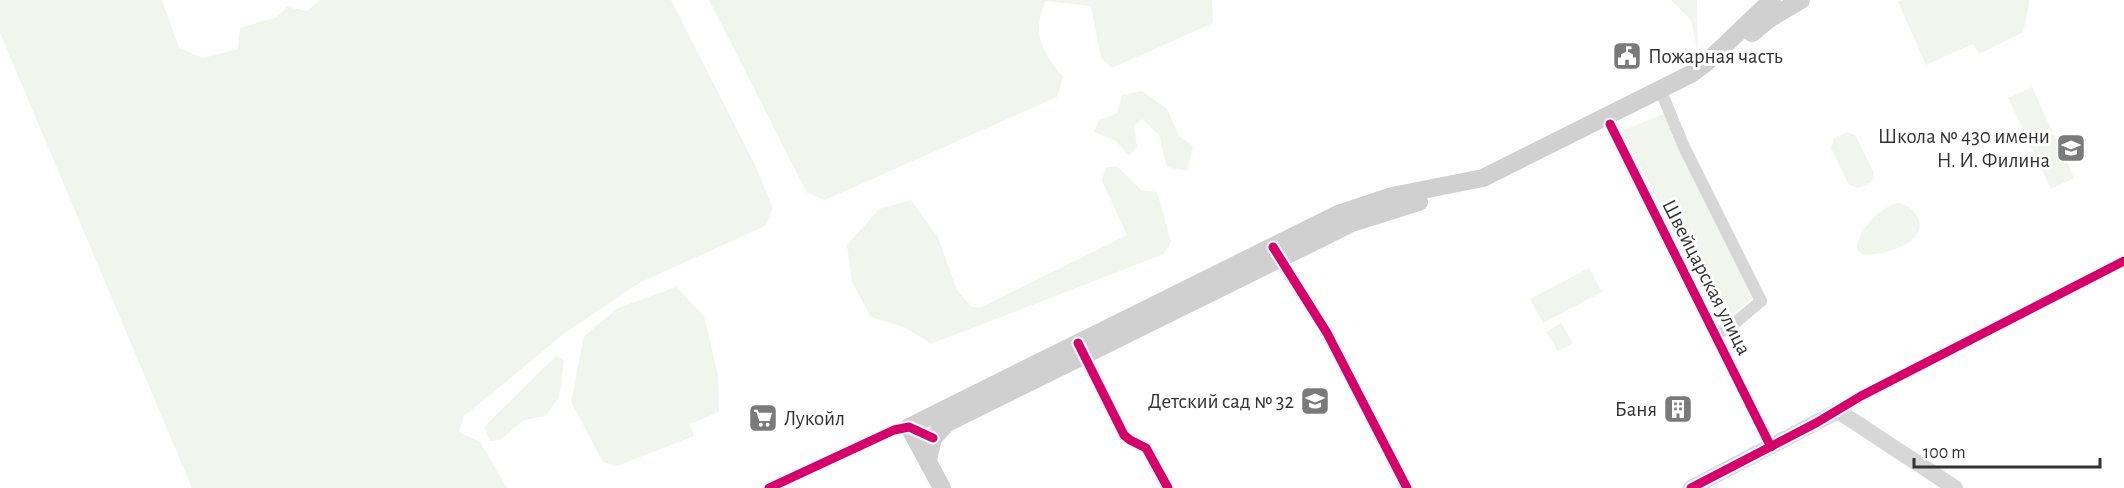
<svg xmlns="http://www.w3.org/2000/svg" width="2124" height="488" viewBox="0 0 2124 488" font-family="'Alegreya Sans',sans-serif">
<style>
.green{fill:#f1f5ed}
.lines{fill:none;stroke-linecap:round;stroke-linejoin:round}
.minor{stroke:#d7d7d7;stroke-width:12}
.tertiary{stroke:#d7d7d7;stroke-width:16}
.secondary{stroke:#d0d0d0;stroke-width:18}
.cycleway-casing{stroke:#fff;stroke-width:13}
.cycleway{stroke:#d6006c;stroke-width:9}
.labels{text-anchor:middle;stroke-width:6;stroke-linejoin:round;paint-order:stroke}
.poi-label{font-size:21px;fill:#333;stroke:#fff;text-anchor:end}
.street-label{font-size:21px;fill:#333;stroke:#fff}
</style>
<rect width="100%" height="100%" fill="#fff"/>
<path class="green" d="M 0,0 L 162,0 L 179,48 L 203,58 L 238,49 L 240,28 L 277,17 L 287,7 L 307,11 L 320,0 L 671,0 L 755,165 L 773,208 L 765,226 L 637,284 L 565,333 L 464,416 L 459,432 L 480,442 L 507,488 L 192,488 L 0,33 Z
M 709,0 L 1212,0 L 1213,23 L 1112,68 L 1101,58 L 1091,6 L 1046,1 C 1031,32 1042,52 1063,77 L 1057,97 L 825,200 L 807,193 Z
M 1671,0 L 1697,0 L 1698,54 L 1691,20 Z
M 1902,0 L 2030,0 L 2023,32 L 1979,54 L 1973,44 L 1926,65 L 1898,2 Z
M 2032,87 L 2052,131 L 2029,142 L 2008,98 Z
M 1142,91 L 1167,109 L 1179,136 L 1193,146 L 1187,171 L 1167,167 L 1159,135 L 1142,119 L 1134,126 L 1137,147 L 1129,156 L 1116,141 L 1094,132 L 1099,120 L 1117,113 L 1122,95 Z
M 1666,113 L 1753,297 L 1721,324 L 1622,131 Z
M 1847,132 L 1855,135 L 1874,173 L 1871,182 L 1858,188 L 1849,185 L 1831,148 L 1834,138 Z
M 2054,134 L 2074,178 L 2051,189 L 2030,145 Z
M 1117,166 L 1141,190 L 1157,192 L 1171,242 L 1164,254 L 931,344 L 906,328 L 871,317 L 852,282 L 847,245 L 879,209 L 911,200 L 938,237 L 957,290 L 972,307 L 982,307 L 1127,235 L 1102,181 L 1105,168 Z
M 1898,203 C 1907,205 1912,208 1917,216 C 1932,243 1880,257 1862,254 L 1857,250 C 1856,232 1881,206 1898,203 Z
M 1589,268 L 1602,292 L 1543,323 L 1530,299 Z
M 676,287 L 704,316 L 718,375 L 719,412 L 690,424 L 694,436 L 617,466 L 603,462 L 571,402 L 584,336 L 618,308 Z
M 1561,323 L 1573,343 L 1558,351 L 1546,332 Z
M 556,356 L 564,361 L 559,397 L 546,416 L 524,420 L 500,440 L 490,441 L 484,427 Z"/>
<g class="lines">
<path class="minor" d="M 1660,89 L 1684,147 L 1761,301 L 1729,328 L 1716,334
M 1610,124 L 1771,447
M 1276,254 L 1327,333 L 1407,488
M 1082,349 L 1124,435 L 1130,440 L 1146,448 L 1168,488
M 1838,411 L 1861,396 L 2124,261
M 769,488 L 894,430 L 909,427 L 933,438"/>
<path class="tertiary" d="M 1691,488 L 1838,411 L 1955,488"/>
<path class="secondary" d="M 1752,33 L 1769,19 L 1801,0
M 928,460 L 933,438 L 947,423 L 1352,223 L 1419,202
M 942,488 L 909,427 L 1338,214 L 1392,196 L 1483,178 L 1691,74 L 1707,62 L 1772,0"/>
<g class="cycleway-casing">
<path id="cycleway" d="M 1610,124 L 1771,447
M 1273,247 L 1327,333 L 1407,488
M 1078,343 L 1124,435 L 1130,440 L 1146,448 L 1168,488
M 769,488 L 894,430 L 909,427 L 933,438
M 1691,488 L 1816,423 L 1861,396 L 2124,261"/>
</g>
<use href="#cycleway" class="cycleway"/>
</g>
<defs>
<g id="civic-square" transform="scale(1.5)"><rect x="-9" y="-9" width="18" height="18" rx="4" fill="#7a7a7a" stroke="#fff"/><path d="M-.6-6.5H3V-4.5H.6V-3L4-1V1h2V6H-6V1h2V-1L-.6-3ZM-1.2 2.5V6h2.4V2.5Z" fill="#fff"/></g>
<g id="school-square" transform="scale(1.5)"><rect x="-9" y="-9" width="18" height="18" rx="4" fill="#7a7a7a" stroke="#fff"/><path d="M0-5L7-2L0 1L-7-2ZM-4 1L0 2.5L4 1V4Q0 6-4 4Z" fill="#fff"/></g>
<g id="building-square" transform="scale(1.5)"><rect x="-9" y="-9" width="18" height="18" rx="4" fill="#7a7a7a" stroke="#fff"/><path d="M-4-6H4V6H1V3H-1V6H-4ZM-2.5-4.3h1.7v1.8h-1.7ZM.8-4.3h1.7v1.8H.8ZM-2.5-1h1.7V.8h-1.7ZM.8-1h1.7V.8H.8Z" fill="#fff"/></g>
<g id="supermarket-square" transform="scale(1.5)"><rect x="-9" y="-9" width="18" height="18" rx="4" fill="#7a7a7a" stroke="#fff"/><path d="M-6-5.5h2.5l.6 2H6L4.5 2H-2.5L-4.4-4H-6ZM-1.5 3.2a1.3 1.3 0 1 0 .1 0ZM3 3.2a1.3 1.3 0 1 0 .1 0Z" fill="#fff"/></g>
</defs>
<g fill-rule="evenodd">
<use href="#civic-square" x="1627" y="56"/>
<use href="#school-square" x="2071" y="148"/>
<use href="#school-square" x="1315" y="401"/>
<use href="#building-square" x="1678" y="409"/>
<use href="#supermarket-square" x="763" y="418"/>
</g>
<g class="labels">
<g class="poi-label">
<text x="1648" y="63" text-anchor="start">Пожарная часть</text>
<text x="2050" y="143">Школа № 430 имени<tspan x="2050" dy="24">Н. И. Филина</tspan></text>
<text x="1294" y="408">Детский сад № 32</text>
<text x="1657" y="416">Баня</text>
<text x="784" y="425" text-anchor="start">Лукойл</text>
</g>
<g class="street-label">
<text transform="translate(1707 277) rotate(63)" y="7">Швейцарская улица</text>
</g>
</g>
<path d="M1914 458v9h186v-9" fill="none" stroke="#333333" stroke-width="3"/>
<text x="1923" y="458" font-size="18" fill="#333333" stroke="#ffffff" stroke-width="4.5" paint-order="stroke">100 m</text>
</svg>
